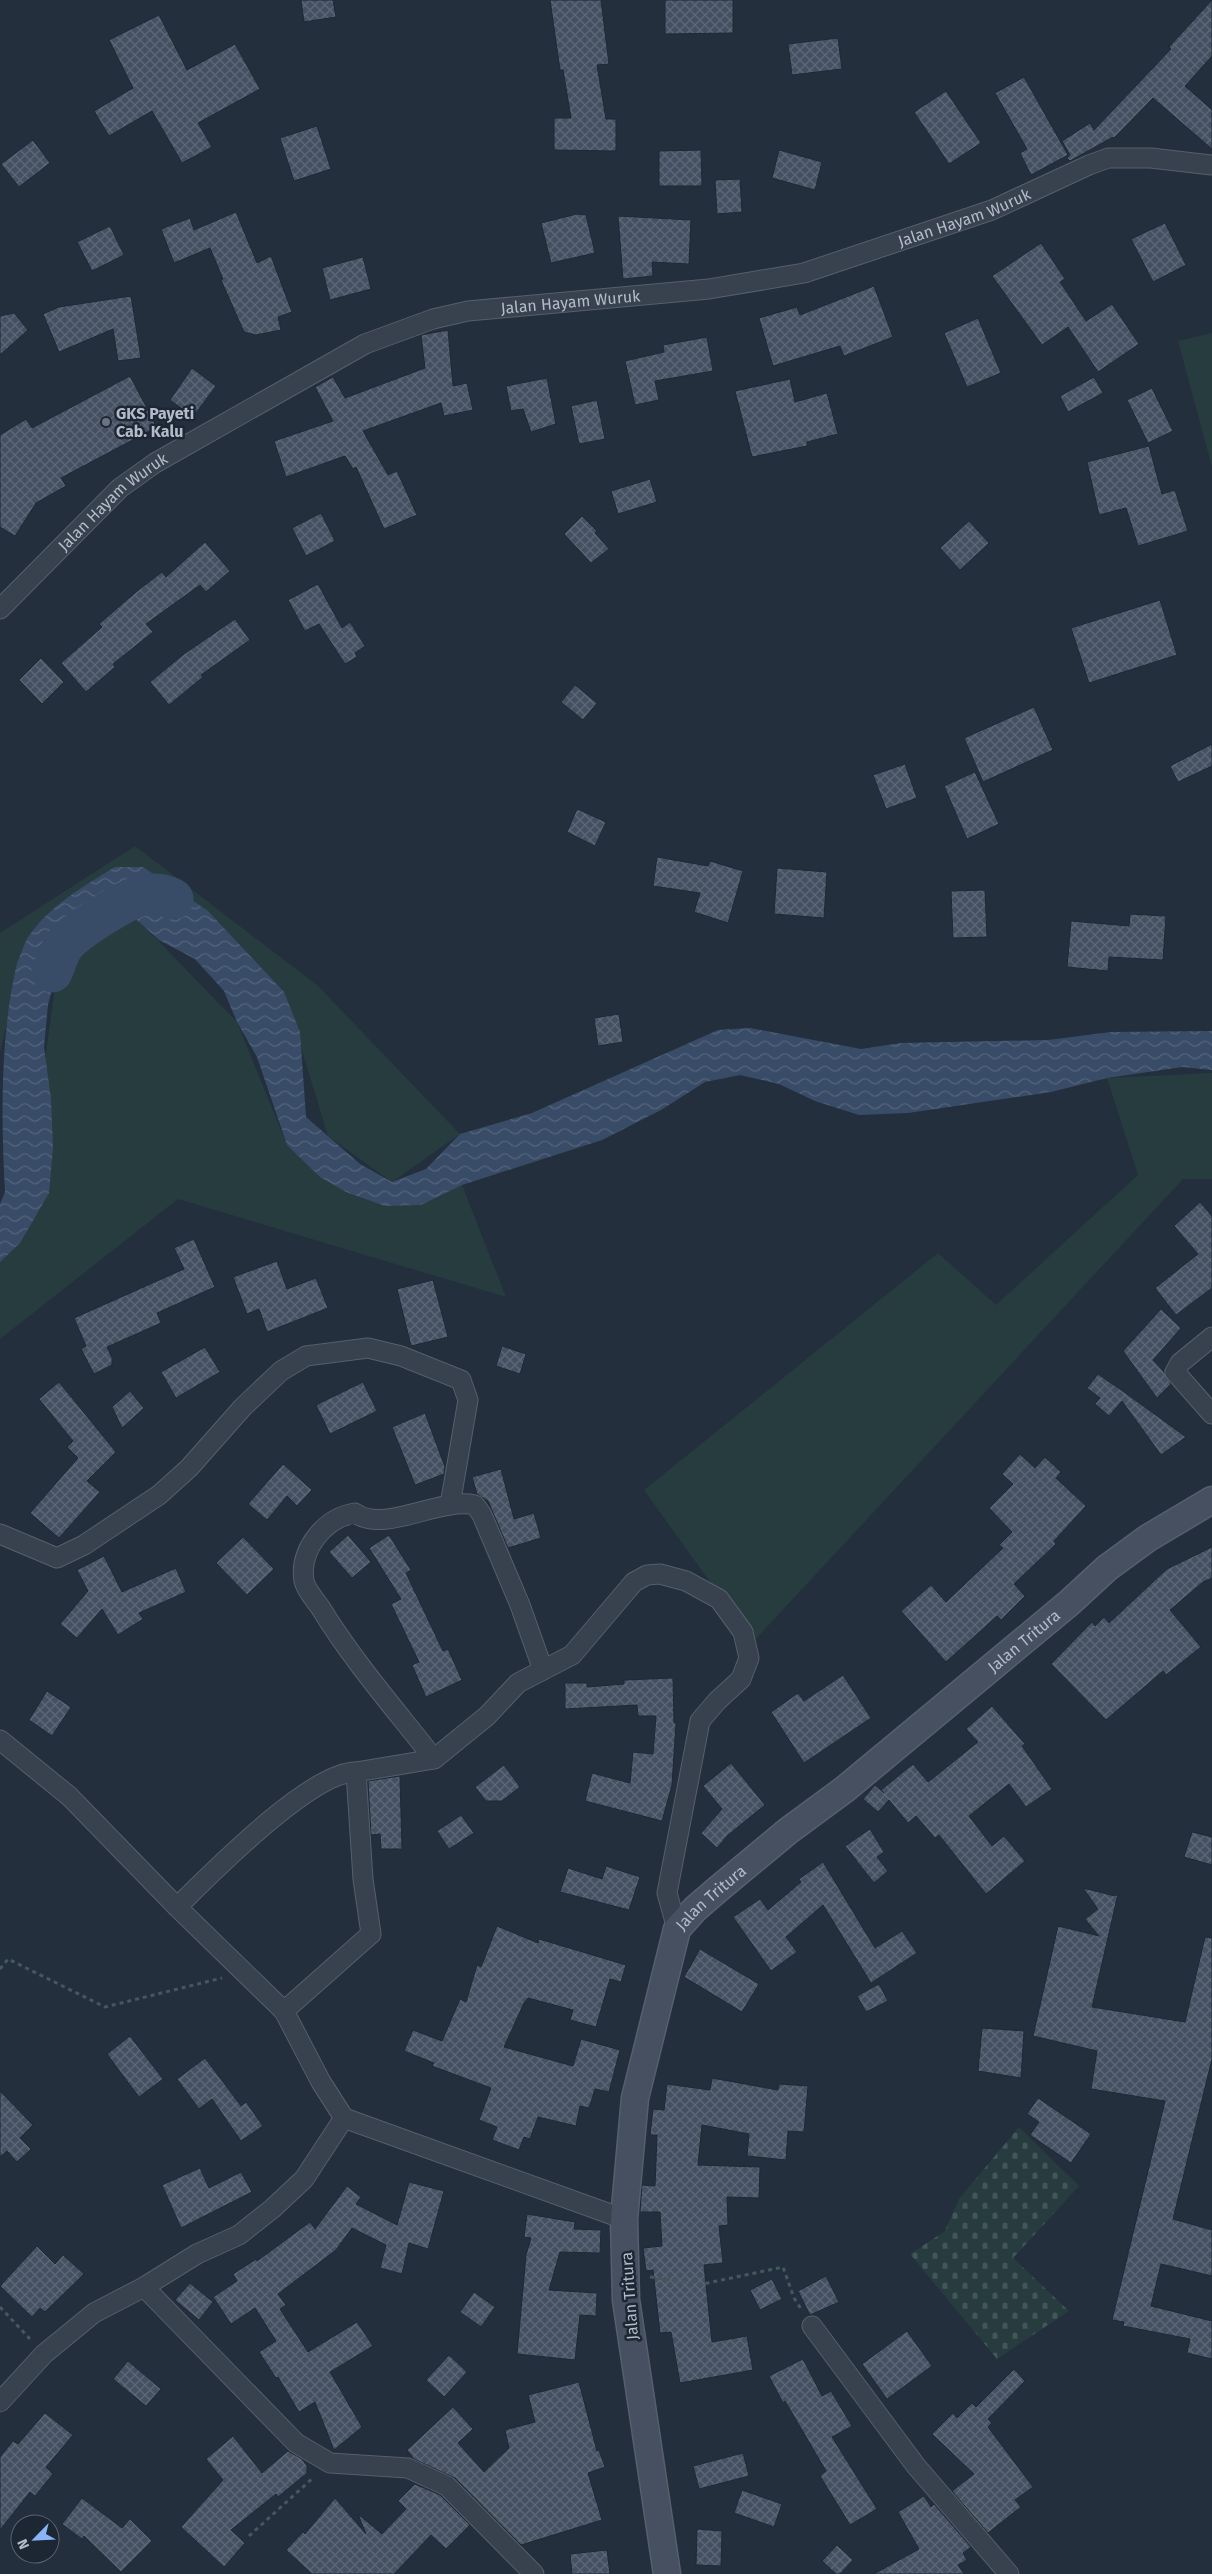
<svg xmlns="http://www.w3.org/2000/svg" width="1212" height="2574" viewBox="0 0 1212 2574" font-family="'Fira Sans',sans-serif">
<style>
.grass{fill:#263c3f}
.cemetery{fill:url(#cemetery-stones)}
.water{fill:url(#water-waves)}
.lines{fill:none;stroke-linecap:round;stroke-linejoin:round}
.river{stroke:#394c67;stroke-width:41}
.building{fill:url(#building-cross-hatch);stroke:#1f2835}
.street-casing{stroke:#565f6c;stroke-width:21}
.secondary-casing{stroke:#565f6c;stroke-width:29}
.path{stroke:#44595c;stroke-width:3;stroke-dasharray:4 4;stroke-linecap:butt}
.street{stroke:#38414e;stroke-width:19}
.secondary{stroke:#465061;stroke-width:26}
.worship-dot{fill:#6b7280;stroke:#1d2633;stroke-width:2}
.labels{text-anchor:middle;stroke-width:5;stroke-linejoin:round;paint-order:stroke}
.street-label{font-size:16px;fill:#b4bcc9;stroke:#1d2633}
.poi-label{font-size:16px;font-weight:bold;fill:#b4bcc9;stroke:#1d2633;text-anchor:start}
</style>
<defs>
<pattern id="cemetery-stones" width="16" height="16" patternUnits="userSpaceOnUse" patternTransform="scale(1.25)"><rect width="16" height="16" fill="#263c3f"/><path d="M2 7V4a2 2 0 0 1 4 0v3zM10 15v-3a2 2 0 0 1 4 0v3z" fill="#435659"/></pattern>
<pattern id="water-waves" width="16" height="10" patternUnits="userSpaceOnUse" patternTransform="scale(1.25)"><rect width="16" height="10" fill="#394c67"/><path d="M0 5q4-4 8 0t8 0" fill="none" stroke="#53647b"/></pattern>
<pattern id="building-cross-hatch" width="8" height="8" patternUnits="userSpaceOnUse" patternTransform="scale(1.25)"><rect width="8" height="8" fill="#455162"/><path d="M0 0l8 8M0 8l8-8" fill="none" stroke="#5d6877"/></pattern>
</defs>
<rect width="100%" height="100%" fill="#242f3e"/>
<path class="grass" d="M 1212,333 L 1212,467 L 1178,341 Z
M 135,846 L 317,985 L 460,1134 L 392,1182 L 328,1136 L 284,992 L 143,867 L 27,939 L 0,1052 L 0,933 Z
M 136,918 L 237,1022 L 287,1145 L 346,1192 L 462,1185 L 506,1297 L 178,1199 L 0,1339 L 0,1261 L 20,1243 L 58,965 Z
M 1212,1073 L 1212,1179 L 1183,1179 L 753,1642 L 644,1490 L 938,1253 L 996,1305 L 1138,1175 L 1107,1078 Z"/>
<path class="cemetery" d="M 1019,2127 L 1079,2186 L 1013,2258 L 1069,2311 L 997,2359 L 910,2254 L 945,2231 L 959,2199 Z"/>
<path class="water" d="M 115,867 L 143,867 L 208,911 L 284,992 L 300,1032 L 306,1117 L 360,1164 L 392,1182 L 426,1169 L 460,1134 L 532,1113 L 718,1030 L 750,1028 L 861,1049 L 901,1043 L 1048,1040 L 1111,1032 L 1212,1031 L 1212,1070 L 1182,1067 L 1107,1078 L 1051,1092 L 908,1113 L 859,1115 L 815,1101 L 779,1084 L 740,1075 L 705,1082 L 661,1110 L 602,1140 L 462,1185 L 421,1205 L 385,1206 L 346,1192 L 320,1177 L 287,1145 L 257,1057 L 237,1022 L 224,991 L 195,959 L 159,940 L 117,902 L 103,907 L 58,965 L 48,1005 L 44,1047 L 51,1099 L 53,1148 L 49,1193 L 20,1243 L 0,1262 L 0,1204 L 5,1192 C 1,1117 0,1035 17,963 C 21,955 23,946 27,939 C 47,907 84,886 115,867 Z"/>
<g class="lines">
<path class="river" d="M 52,972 C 56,964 59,951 65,944 C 76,931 127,898 144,895 C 153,893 165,894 173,899"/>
</g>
<path class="building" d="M 301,0 L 333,0 L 336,17 L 304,22 Z
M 550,0 L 601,0 L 609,64 L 597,65 L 606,119 L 616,119 L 616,151 L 554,150 L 554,118 L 571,118 L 563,70 L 560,70 Z
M 665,0 L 733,0 L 733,33 L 665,34 Z
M 1212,0 L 1212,56 L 1185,86 L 1212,110 L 1212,149 L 1153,98 L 1114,138 L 1113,137 L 1070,161 L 1067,158 L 1070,155 L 1062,141 L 1090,123 L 1094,130 L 1171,49 L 1169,47 Z
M 159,15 L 187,70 L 235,44 L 260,89 L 198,123 L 212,147 L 182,163 L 152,111 L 109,136 L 94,111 L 133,88 L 109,40 Z
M 838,38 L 842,69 L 792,75 L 788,44 Z
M 1024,77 L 1068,155 L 1031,175 L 1020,153 L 1027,149 L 995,93 Z
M 946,91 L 981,143 L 949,164 L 914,112 Z
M 317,126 L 331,169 L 294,181 L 280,138 Z
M 33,140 L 50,163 L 19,187 L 1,164 Z
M 701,150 L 702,186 L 659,186 L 659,151 Z
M 779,150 L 822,162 L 815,190 L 772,178 Z
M 740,179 L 742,212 L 717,214 L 715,180 Z
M 236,212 L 257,263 L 271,256 L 292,312 L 278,317 L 281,330 L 256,335 L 244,332 L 221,280 L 223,279 L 210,248 L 174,263 L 161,229 L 190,218 L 194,230 Z
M 577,214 L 586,215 L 595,253 L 551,263 L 541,223 Z
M 618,216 L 691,220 L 689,264 L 652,262 L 653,276 L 623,279 Z
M 1165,223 L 1186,265 L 1153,282 L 1131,239 Z
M 110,226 L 124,255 L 92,271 L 77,242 Z
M 1041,243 L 1065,279 L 1060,282 L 1086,321 L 1112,304 L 1139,344 L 1098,372 L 1068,327 L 1042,345 L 992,276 Z
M 363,257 L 371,289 L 330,300 L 322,268 Z
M 874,286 L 893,337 L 844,356 L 840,346 L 773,366 L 759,318 L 797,307 L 800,315 Z
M 131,296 L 141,358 L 118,361 L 113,329 L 59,352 L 43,314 L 59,307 Z
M 14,313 L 28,330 L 0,355 L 0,316 Z
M 978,318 L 1001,373 L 967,387 L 944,333 Z
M 448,330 L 453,386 L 467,383 L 473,410 L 444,416 L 441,403 L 363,431 L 388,475 L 397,471 L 417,515 L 384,529 L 356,467 L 353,469 L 345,456 L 286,477 L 274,441 L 333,421 L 315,387 L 333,377 L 345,398 L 425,368 L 421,335 Z
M 707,337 L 713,371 L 655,381 L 659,400 L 635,405 L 625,361 L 664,352 L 663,345 Z
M 192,368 L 216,386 L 193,417 L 170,400 Z
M 130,376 L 157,427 L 61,478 L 66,486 L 36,503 L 15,536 L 0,527 L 0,435 L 26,419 L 32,428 Z
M 1094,377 L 1103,393 L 1068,412 L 1060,396 Z
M 547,378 L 556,424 L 531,432 L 523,409 L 511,411 L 506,386 Z
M 790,379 L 795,402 L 827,393 L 838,434 L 807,442 L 807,446 L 752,457 L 735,391 Z
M 1152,388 L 1173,431 L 1148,443 L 1127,400 Z
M 597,400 L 605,439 L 579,444 L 571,406 Z
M 1149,446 L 1162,494 L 1175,490 L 1188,531 L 1138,546 L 1126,508 L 1099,515 L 1087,462 Z
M 650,479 L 657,502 L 618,514 L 611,491 Z
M 321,513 L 335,541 L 306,556 L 292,528 Z
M 582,516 L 597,531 L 595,533 L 609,549 L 591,563 L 564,534 Z
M 969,521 L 989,543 L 960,570 L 940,548 Z
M 205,542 L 230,571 L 206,592 L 200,585 L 146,624 L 153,632 L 113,664 L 115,667 L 86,692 L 61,663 L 102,627 L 99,624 L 136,592 L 162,572 L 166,577 Z
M 318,584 L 342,628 L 350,622 L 365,646 L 355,653 L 357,657 L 345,664 L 319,624 L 305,631 L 288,600 Z
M 1160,600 L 1177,655 L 1089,683 L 1071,628 Z
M 235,619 L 250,640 L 201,675 L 203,677 L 169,705 L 150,682 L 184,654 Z
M 41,658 L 64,682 L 42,704 L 19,680 Z
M 575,685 L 597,703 L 583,720 L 561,702 Z
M 1034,707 L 1053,750 L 983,782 L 964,738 Z
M 1212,744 L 1212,766 L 1178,782 L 1170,766 Z
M 905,764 L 917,798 L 886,809 L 873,775 Z
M 975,772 L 999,824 L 967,839 L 944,786 Z
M 577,809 L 606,822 L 595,846 L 567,832 Z
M 657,857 L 708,866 L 710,861 L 743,871 L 728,923 L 694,912 L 700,893 L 653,886 Z
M 777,868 L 827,872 L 824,918 L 774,914 Z
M 985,890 L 987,937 L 953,938 L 951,891 Z
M 1130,914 L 1166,916 L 1163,960 L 1109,957 L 1108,971 L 1067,967 L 1071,921 L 1129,926 Z
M 619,1014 L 623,1042 L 598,1046 L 594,1018 Z
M 1200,1202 L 1212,1216 L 1212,1288 L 1176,1315 L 1155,1288 L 1198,1254 L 1174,1226 Z
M 194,1239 L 215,1287 L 157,1313 L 161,1323 L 107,1347 L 112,1358 L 112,1365 L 94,1374 L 81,1349 L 86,1346 L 74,1318 L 184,1269 L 174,1248 Z
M 277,1261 L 287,1289 L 316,1278 L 328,1308 L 267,1332 L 259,1309 L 247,1314 L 233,1277 Z
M 433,1280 L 448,1337 L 411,1346 L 397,1289 Z
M 1161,1309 L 1181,1328 L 1153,1360 L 1164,1372 L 1171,1384 L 1157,1398 L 1123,1351 Z
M 502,1346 L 526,1354 L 520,1374 L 496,1366 Z
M 205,1347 L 220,1372 L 176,1398 L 161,1372 Z
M 1098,1374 L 1124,1392 L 1186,1437 L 1161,1455 L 1122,1401 L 1109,1416 L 1095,1404 L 1100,1398 L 1087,1388 Z
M 59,1382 L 116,1452 L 87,1481 L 100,1492 L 59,1538 L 30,1513 L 78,1458 L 67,1447 L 73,1441 L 39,1399 Z
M 363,1382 L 377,1411 L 330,1434 L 316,1405 Z
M 130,1391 L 144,1408 L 122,1428 L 112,1407 Z
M 425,1413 L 445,1467 L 444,1474 L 415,1485 L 392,1427 Z
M 1020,1454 L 1035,1468 L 1045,1457 L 1061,1472 L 1056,1478 L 1086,1506 L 1054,1541 L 1056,1544 L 1014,1584 L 1025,1596 L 1001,1620 L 997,1616 L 946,1662 L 901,1611 L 931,1585 L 946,1602 L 1003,1548 L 999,1545 L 1012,1532 L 989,1508 L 1013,1484 L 1002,1474 Z
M 283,1464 L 312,1490 L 297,1506 L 287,1496 L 267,1520 L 248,1504 Z
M 501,1469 L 514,1519 L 534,1513 L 541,1538 L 508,1548 L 488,1501 L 477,1494 L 472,1477 Z
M 348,1535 L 371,1562 L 352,1578 L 329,1552 Z
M 389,1535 L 411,1570 L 406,1573 L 443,1651 L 448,1649 L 462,1680 L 426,1697 L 412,1665 L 419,1662 L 391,1604 L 401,1599 L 369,1548 Z
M 243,1537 L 274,1569 L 247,1595 L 216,1563 Z
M 1212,1547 L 1212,1578 L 1203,1582 L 1170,1610 L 1201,1647 L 1166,1675 L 1163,1671 L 1106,1720 L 1051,1664 L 1092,1622 L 1095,1626 L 1104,1617 L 1109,1623 L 1167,1569 Z
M 104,1556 L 122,1592 L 176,1568 L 186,1592 L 139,1613 L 143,1619 L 118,1635 L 102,1609 L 77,1638 L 60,1624 L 88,1591 L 77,1570 Z
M 843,1675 L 871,1718 L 804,1763 L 771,1712 L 798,1693 L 804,1701 Z
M 673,1678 L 674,1723 L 676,1723 L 672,1785 L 662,1821 L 585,1801 L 592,1773 L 630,1783 L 633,1752 L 653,1754 L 656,1716 L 638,1716 L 637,1705 L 565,1709 L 565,1683 L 587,1683 L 587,1687 L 624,1684 L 624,1680 Z
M 47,1691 L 71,1707 L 52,1736 L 29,1720 Z
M 992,1706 L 1025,1744 L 1022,1746 L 1052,1789 L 1026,1807 L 1009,1784 L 969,1816 L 992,1846 L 1004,1836 L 1025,1861 L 986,1894 L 939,1835 L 935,1838 L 916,1816 L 908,1823 L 889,1800 L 878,1812 L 863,1799 L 875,1785 L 884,1793 L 881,1790 L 913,1764 L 928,1782 L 978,1742 L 966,1729 Z
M 731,1763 L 765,1805 L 727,1836 L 717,1848 L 701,1833 L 722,1809 L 703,1786 Z
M 504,1765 L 520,1787 L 502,1801 L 486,1801 L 475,1787 Z
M 400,1776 L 402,1849 L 381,1849 L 380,1834 L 371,1835 L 368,1781 Z
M 461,1815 L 474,1833 L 449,1849 L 437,1831 Z
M 870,1829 L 884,1852 L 877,1857 L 888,1871 L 874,1883 L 845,1846 Z
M 1192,1832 L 1212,1837 L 1212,1865 L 1184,1857 Z
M 823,1862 L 875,1948 L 902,1931 L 917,1953 L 871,1983 L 823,1905 L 786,1937 L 797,1952 L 771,1971 L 733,1917 L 760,1899 L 768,1910 L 801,1882 L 799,1879 Z
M 606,1866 L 640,1877 L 629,1910 L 560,1892 L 568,1868 L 602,1879 Z
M 1083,1888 L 1115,1896 L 1118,1894 L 1092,2007 L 1185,2022 L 1205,1937 L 1212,1938 L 1212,2059 L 1173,2219 L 1212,2230 L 1212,2276 L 1161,2264 L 1151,2306 L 1212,2321 L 1212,2359 L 1187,2353 L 1190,2339 L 1123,2326 L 1124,2322 L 1112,2320 L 1165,2101 L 1091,2089 L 1097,2051 L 1033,2036 L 1058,1926 L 1099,1936 L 1085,1919 L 1098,1909 Z
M 497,1926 L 538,1943 L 539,1939 L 626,1965 L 621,1982 L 610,1979 L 596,2027 L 570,2020 L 573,2010 L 528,1998 L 524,2003 L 504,2047 L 573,2066 L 581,2039 L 620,2050 L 609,2092 L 595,2089 L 589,2108 L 580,2106 L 576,2126 L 538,2117 L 530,2139 L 524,2137 L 519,2150 L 492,2140 L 497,2127 L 479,2120 L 491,2088 L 432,2066 L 434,2063 L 404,2051 L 413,2030 L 442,2041 L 460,1999 L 466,2002 L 477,1965 L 481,1967 Z
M 700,1949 L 759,1984 L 742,2012 L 684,1977 Z
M 879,1984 L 888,2001 L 866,2012 L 857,1996 Z
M 982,2028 L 1024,2031 L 1021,2078 L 978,2071 Z
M 130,2036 L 163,2079 L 139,2097 L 107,2054 Z
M 205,2058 L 241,2106 L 246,2102 L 263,2126 L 241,2141 L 212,2099 L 199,2109 L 177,2079 Z
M 712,2078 L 778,2090 L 779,2084 L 808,2086 L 804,2132 L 788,2131 L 786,2160 L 747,2156 L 749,2134 L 702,2125 L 698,2165 L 760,2167 L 759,2198 L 727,2197 L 728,2225 L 719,2226 L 723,2263 L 704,2265 L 712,2342 L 747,2336 L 753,2370 L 680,2383 L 671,2332 L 660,2333 L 653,2270 L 646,2271 L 643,2248 L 662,2246 L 660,2212 L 640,2212 L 642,2185 L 655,2186 L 657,2135 L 650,2135 L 653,2109 L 664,2110 L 667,2084 L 710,2090 Z
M 0,2091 L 33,2125 L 20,2138 L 31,2149 L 17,2162 L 7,2151 L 0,2157 Z
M 1038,2098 L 1091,2134 L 1071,2163 L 1030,2135 L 1039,2122 L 1027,2114 Z
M 200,2168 L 209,2188 L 241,2172 L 252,2192 L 181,2228 L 162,2185 Z
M 409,2182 L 444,2191 L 428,2249 L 409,2243 L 402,2274 L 380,2268 L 386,2245 L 352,2228 L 336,2250 L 278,2294 L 286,2305 L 280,2309 L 308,2352 L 357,2322 L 373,2346 L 330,2372 L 362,2427 L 334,2450 L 315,2402 L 299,2412 L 278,2377 L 276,2378 L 259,2352 L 276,2341 L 255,2308 L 231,2324 L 213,2297 L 237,2281 L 233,2274 L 256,2259 L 257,2261 L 310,2222 L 315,2229 L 347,2186 L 361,2197 L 356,2204 L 397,2225 Z
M 527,2214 L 575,2222 L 574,2229 L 601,2230 L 600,2253 L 560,2252 L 549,2290 L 597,2293 L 596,2316 L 580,2315 L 575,2360 L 517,2354 L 526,2255 L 531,2238 L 524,2237 Z
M 37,2246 L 55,2264 L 63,2255 L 84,2274 L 45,2312 L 40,2308 L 32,2317 L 0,2286 Z
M 826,2276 L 839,2302 L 810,2315 L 798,2291 Z
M 772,2279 L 782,2299 L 760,2310 L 750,2290 Z
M 190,2283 L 213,2302 L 199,2320 L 175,2300 Z
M 474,2292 L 495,2307 L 481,2327 L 460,2312 Z
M 907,2331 L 932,2366 L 887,2399 L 862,2364 Z
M 449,2355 L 467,2372 L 444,2397 L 426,2380 Z
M 803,2359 L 822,2396 L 831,2391 L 852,2426 L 832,2437 L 877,2509 L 850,2525 L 820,2476 L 826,2471 L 785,2401 L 783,2403 L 769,2376 Z
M 128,2361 L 161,2389 L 146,2406 L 113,2379 Z
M 1014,2369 L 1025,2381 L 988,2419 L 992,2423 L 988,2427 L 1033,2487 L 1015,2500 L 1021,2507 L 988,2533 L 952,2491 L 974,2474 L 932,2434 L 953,2413 L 957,2418 L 972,2403 L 976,2407 Z
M 579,2382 L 597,2451 L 599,2450 L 605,2467 L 588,2473 L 602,2520 L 521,2545 L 455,2478 L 414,2459 L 407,2450 L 453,2407 L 473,2429 L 458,2443 L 484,2472 L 509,2448 L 505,2430 L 535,2422 L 528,2395 Z
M 45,2413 L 73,2435 L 46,2467 L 53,2474 L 35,2496 L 30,2492 L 0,2530 L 0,2457 L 13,2441 L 18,2444 Z
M 233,2436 L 262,2473 L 288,2451 L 302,2459 L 307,2466 L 307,2473 L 278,2497 L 276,2494 L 231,2530 L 245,2543 L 224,2567 L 181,2527 L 223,2480 L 206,2459 Z
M 743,2453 L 749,2476 L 699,2489 L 693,2466 Z
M 415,2484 L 440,2495 L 470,2525 L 446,2549 L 431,2535 L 394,2574 L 312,2574 L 286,2550 L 303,2532 L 305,2534 L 335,2498 L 366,2534 L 358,2514 L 382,2534 L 406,2509 L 398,2501 Z
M 742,2490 L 782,2504 L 774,2527 L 734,2513 Z
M 924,2496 L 931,2507 L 934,2504 L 971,2547 L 963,2553 L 967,2560 L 958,2565 L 964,2574 L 874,2574 L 919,2549 L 898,2512 Z
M 82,2498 L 122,2528 L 130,2519 L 152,2541 L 121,2572 L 84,2536 L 82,2539 L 62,2524 Z
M 697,2529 L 722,2531 L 721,2566 L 696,2565 Z
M 837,2545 L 853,2560 L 840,2574 L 836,2574 L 822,2561 Z
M 607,2550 L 610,2574 L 572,2574 L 570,2554 Z"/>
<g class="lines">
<g class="street-casing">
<g id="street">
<path id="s1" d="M 0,609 L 120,488 L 155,463 L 365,344 L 433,319 L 468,311 L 709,289 L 804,273 L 992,210 L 1089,165 L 1108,158 L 1151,158 L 1212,165"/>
<path d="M 1212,1337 L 1180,1363 L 1175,1372 L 1212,1414"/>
<path d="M 0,1534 L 57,1558 L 84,1545 L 159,1495 L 189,1468 L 243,1407 L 281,1371 L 306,1356 L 368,1348 L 401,1356 L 461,1380 L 468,1400 L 450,1505"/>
<path d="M 0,1740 L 69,1796 L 177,1907"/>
<path d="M 434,1759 L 487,1716 L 518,1683 L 572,1655 L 634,1582 L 647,1575 L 660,1574 L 686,1581 L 719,1599 L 743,1632 L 749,1658 L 741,1679 L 717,1701 L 700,1721 L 667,1893 L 677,1929"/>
<path d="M 356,1772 C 311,1771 210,1875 177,1907 L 284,2011 L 321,2082 L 344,2118 L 624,2219"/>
<path d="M 284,2011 L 371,1934 L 363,1879 L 356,1772 L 434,1759 C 395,1709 353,1661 320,1607 C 315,1600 306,1590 304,1581 C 299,1550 324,1518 355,1513 C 385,1534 439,1497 475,1505 L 482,1515 L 520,1605 L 543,1670"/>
<path d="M 144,2287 L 296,2443 L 330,2463 L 408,2468 L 447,2486 L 534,2574"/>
<path d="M 812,2326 L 916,2466 L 1009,2574"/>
<path d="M 0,2402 L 44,2354 L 94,2313 L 144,2287 L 197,2254 L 239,2235 L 272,2209 L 304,2179 L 344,2118"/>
</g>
</g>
<g class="secondary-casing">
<g id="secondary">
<path id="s2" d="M 667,2574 L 626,2300 L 624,2219 L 635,2098 L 677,1929 L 695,1909 L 717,1890 L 788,1831 L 845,1789 L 1069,1603 L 1107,1568 L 1148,1538 L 1212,1500"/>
</g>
</g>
<path class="path" d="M 0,1969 L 8,1959 L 105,2007 L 222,1978
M 650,2277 L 703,2284 L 783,2267 L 794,2298 L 801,2309
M 0,2307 L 30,2339
M 249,2536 L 314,2477"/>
<use href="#street" class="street"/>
<use href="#secondary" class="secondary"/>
</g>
<circle class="worship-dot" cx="106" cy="422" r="5"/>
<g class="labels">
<g class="street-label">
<text dy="6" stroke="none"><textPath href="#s1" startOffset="1071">Jalan Hayam Wuruk</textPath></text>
<text dy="6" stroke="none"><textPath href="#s1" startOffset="666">Jalan Hayam Wuruk</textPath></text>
<text dy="6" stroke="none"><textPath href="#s1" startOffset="156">Jalan Hayam Wuruk</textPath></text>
<text dy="6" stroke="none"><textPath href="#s2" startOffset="1105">Jalan Tritura</textPath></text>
<text dy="6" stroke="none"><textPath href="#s2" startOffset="700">Jalan Tritura</textPath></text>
<text transform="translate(629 2296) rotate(-94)" y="6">Jalan Tritura</text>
</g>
<g class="poi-label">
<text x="116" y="419">GKS Payeti<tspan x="116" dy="18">Cab. Kalu</tspan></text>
</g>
</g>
<g transform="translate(35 2539) rotate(246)"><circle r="24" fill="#1d2633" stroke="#59626f"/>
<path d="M0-4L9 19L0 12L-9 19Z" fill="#8ab4f8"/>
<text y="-8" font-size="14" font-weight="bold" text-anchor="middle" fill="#b4bcc9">N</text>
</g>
</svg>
